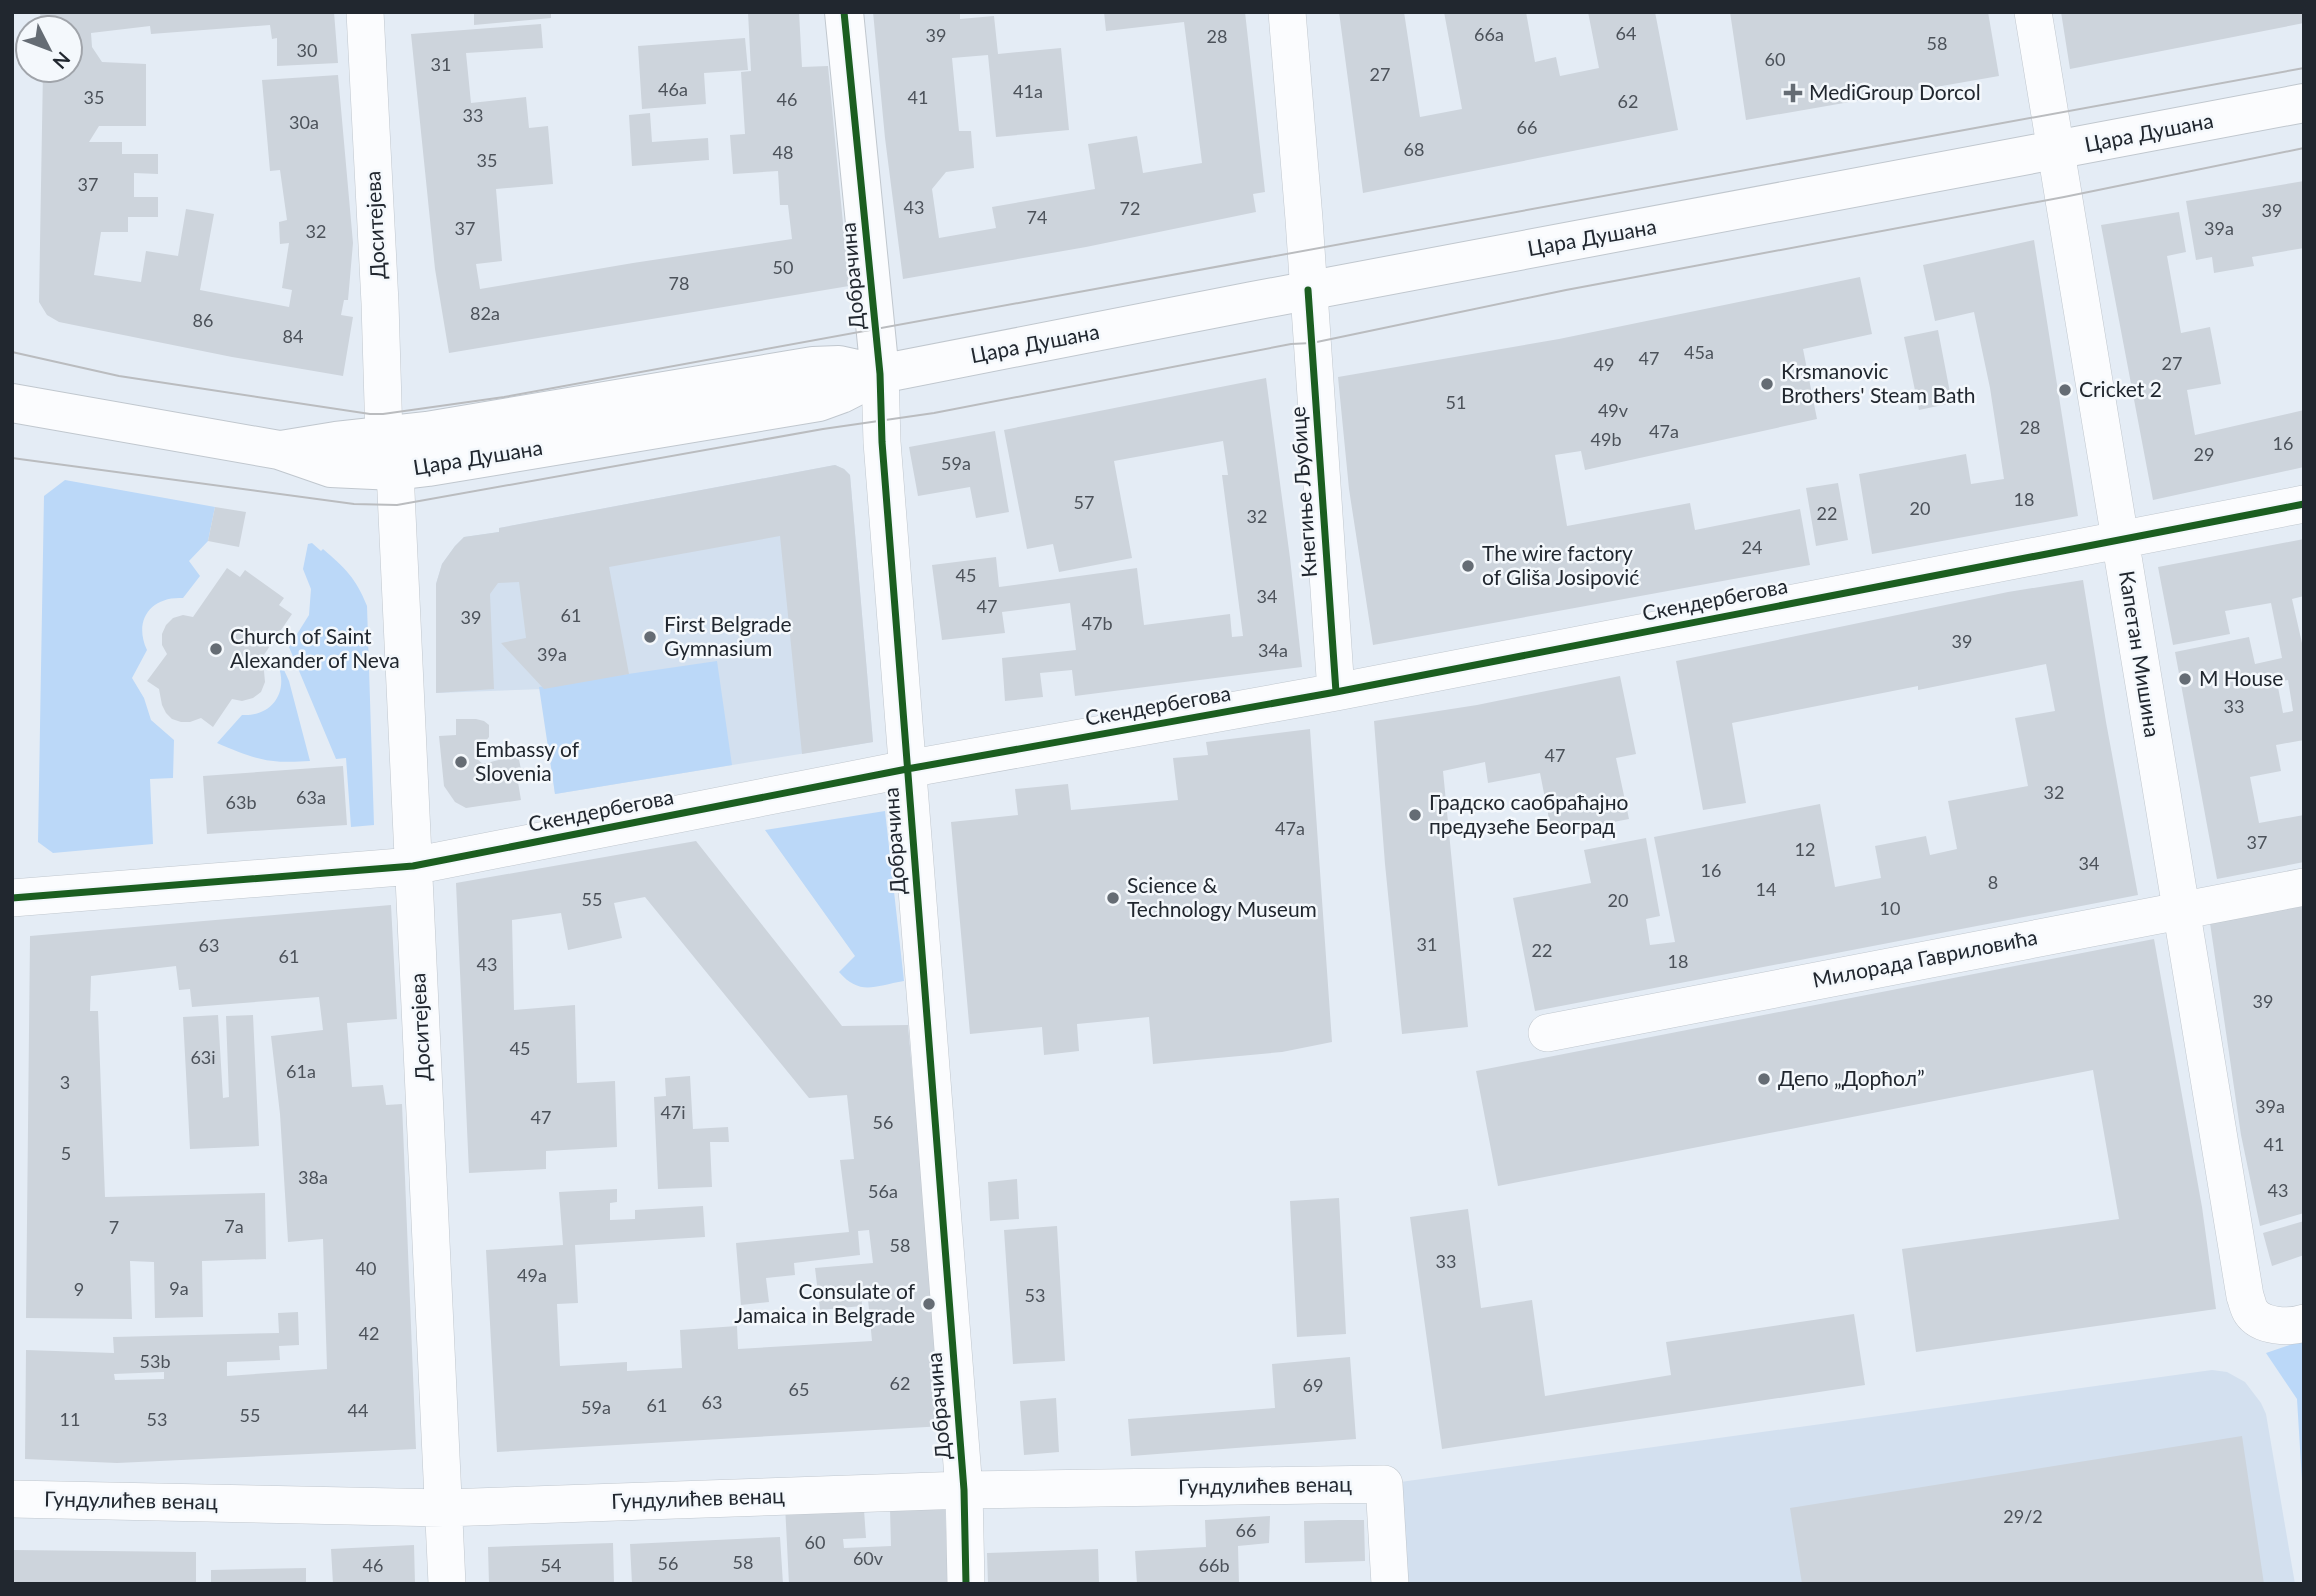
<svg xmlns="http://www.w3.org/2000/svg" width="2316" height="1596" viewBox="0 0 2316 1596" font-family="Lato,sans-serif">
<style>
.built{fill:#d3e0ef}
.green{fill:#bbd8f8}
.building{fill:#cdd4dc;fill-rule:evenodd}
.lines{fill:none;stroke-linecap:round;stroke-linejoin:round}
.street-casing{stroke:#c0c7ce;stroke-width:38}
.secondary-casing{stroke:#c0c7ce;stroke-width:40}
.street{stroke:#fbfcfe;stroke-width:37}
.secondary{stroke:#fbfcfe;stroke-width:38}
.tram{stroke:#babcbf;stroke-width:2}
.cycleway-casing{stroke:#f4f8fc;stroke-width:11}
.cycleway{stroke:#1b5e20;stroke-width:7}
.poi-dot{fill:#656c74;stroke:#f4f8fc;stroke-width:2.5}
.labels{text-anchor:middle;stroke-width:5;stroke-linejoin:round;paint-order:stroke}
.number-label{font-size:18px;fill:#4c525a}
.poi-label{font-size:21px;fill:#21272f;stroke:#f4f8fc;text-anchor:start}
.street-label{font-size:21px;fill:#21272f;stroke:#f4f8fc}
</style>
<rect width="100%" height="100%" fill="#e4ecf5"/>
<path class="built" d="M 835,465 L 844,469 L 850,475 L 873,742 L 555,794 L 544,689 L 436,693 L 436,584 L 442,564 L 455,546 L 464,537 L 499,532 L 499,528 Z
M 2212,1370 L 2227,1372 L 2245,1382 L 2261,1403 L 2266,1414 L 2295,1584 L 1400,1584 L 1393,1483 Z"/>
<path class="green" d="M 65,480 L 215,507 L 208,541 L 189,561 L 200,576 L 183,598 C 151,596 133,620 147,650 L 132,678 L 144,698 L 151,720 L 174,740 L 173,778 L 150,779 L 153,844 L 53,853 L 38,842 L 44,496 Z
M 312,543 L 321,551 L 323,549 C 345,568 356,578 367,606 L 374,825 L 351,827 L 346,758 L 336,759 L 289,647 L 309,615 L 311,589 L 303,569 L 308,544 Z
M 280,661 L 289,681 L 310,761 C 269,764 254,759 217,743 L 242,715 C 271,717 289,693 278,665 Z
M 717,661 L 732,765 L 555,794 L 539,687 Z
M 885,811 L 904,981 C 874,986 860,996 839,972 L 855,956 L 765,830 Z
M 2304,1340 L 2304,1514 L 2297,1399 L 2266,1353 Z"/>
<path class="building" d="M 40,12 L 334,12 L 338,63 L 277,66 L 277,38 L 272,39 L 270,25 L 151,34 L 150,26 L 91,33 L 92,47 L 102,62 L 146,64 L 146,126 L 99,126 L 89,142 L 122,142 L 122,154 L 158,154 L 158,174 L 134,173 L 134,197 L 158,197 L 158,217 L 128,217 L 128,232 L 101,232 L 94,275 L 141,282 L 146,251 L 178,256 L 186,209 L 214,214 L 200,290 L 289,307 L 292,290 L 282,288 L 289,243 L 280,244 L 279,222 L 287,220 L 280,170 L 270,171 L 262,80 L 338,75 L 353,243 L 348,300 L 344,300 L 341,315 L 353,317 L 343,376 L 232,357 L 59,322 L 47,315 L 39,302 L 43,70 L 70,70 L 70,28 L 41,28 Z
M 474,12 L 551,12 L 551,18 L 474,25 Z
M 748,12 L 799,12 L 802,67 L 828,66 L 849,286 L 449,353 L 435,269 L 411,34 L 541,24 L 543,48 L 466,53 L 471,103 L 526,97 L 529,128 L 548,126 L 553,184 L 496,189 L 502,261 L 476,264 L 480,289 L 633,263 L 792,239 L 788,205 L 780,205 L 778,171 L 733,174 L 730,135 L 745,134 L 741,72 L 751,71 Z
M 873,12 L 960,12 L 960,19 L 994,16 L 998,54 L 1061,48 L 1069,130 L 996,137 L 988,55 L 952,58 L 959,131 L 971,131 L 974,168 L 946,172 L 932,189 L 939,238 L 996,228 L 992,207 L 1095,189 L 1088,144 L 1137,136 L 1143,173 L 1202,163 L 1184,22 L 1106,31 L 1104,12 L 1245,12 L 1265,192 L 1253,194 L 1256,212 L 1086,247 L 903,279 L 885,138 Z
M 1339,12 L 1404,12 L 1420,117 L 1462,109 L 1444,12 L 1526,12 L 1535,62 L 1556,57 L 1560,76 L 1599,68 L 1588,12 L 1655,12 L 1678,130 L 1363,193 Z
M 1730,12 L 1988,12 L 1999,76 L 1746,120 Z
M 2061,12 L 2304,12 L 2304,23 L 2070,69 Z
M 745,38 L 748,70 L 704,73 L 706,104 L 642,109 L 638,46 Z
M 650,113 L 652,142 L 708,138 L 709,160 L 632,166 L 629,115 Z
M 2304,181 L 2304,248 L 2252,257 L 2254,266 L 2214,273 L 2212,257 L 2196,260 L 2186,201 Z
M 2179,212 L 2186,252 L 2167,256 L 2181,333 L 2210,327 L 2221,384 L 2187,390 L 2195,435 L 2304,410 L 2304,467 L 2153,500 L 2101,225 Z
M 2034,240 L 2078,516 L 1872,554 L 1859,474 L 1966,454 L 1971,484 L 2004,479 L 1990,388 L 1974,312 L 1935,321 L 1923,265 Z
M 1860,277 L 1872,334 L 1803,349 L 1817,419 L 1585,470 L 1581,451 L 1555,455 L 1567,526 L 1690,503 L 1695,530 L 1800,509 L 1810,565 L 1373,645 L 1349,489 L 1338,377 L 1559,339 Z
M 1938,330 L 1952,403 L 1919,410 L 1904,337 Z
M 1266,378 L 1290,558 L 1302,667 L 1075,696 L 1072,670 L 1040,673 L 1043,697 L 1005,701 L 1002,658 L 1076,650 L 1070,603 L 1002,612 L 1005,633 L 942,640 L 932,565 L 996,557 L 999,587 L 1137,568 L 1144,625 L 1230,614 L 1232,637 L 1243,636 L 1222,475 L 1228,475 L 1223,441 L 1114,461 L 1132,558 L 1059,572 L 1053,544 L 1027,549 L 1004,430 Z
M 995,431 L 1009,512 L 976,518 L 970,487 L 918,496 L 909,447 Z
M 835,465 L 844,469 L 850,475 L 873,742 L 802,754 L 780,536 L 609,567 L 629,674 L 544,689 L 501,643 L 526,638 L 519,582 L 498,583 L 490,594 L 494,689 L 436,693 L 436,584 L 442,564 L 455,546 L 464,537 L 499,532 L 499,528 Z
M 1838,483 L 1848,540 L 1816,546 L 1806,488 Z
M 215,507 L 246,512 L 239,547 L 208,541 Z
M 2304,539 L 2304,596 L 2292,599 L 2304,652 L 2304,740 L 2276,745 L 2281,771 L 2250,777 L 2259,823 L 2304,815 L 2304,862 L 2217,879 L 2175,652 L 2249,637 L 2255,664 L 2282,658 L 2271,603 L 2225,611 L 2230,634 L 2173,645 L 2158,567 ZM 2288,680 L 2293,711 L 2283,713 L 2277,682 Z
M 227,568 L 240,577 L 245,570 L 284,598 L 279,605 L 292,614 L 259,662 L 264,671 L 265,682 L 261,692 L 253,698 L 242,701 L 232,699 L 213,727 L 201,718 L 190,722 L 181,722 L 172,719 L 166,713 L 162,705 L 159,689 L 147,681 L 167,654 L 162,645 L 162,634 L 166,625 L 173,618 L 183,615 L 193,617 Z
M 2083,580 L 2106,722 L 2138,895 L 1535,1011 L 1513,898 L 1591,883 L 1584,850 L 1646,838 L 1660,916 L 1646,919 L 1650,945 L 1675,942 L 1654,837 L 1820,804 L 1835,887 L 1881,878 L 1875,846 L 1926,836 L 1930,855 L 1957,849 L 1948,801 L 2028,786 L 2015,718 L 2055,711 L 2046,664 L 1918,690 L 1918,686 L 1732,723 L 1746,803 L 1703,810 L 1676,661 L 2008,592 Z
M 1620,676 L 1636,754 L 1616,758 L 1629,819 L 1552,834 L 1540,773 L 1488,783 L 1485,762 L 1443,771 L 1468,1027 L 1402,1034 L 1385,864 L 1374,721 L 1477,705 Z
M 456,719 L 476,719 L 484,721 L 489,725 L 489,737 L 484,743 L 477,745 L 477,759 L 483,764 L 518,755 L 522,774 L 517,776 L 521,800 L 466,808 L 455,802 L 444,786 L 439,736 L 456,735 Z
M 1310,729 L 1332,1042 L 1282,1052 L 1153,1064 L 1149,1017 L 1077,1024 L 1079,1051 L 1044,1055 L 1042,1027 L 970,1034 L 951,822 L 1018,815 L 1015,789 L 1068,784 L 1071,810 L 1178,800 L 1173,758 L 1208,755 L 1206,742 Z
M 343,766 L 347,825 L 207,834 L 203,776 Z
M 696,841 L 842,1026 L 908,1025 L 944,1426 L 497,1452 L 486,1250 L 563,1245 L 559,1192 L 617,1189 L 617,1202 L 610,1203 L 610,1220 L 635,1219 L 635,1210 L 703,1206 L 705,1237 L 575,1245 L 578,1303 L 557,1304 L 560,1366 L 627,1362 L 627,1371 L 682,1368 L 680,1330 L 737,1326 L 738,1349 L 872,1341 L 867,1289 L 861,1290 L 862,1306 L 820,1310 L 815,1268 L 873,1263 L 869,1230 L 858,1231 L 860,1255 L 794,1263 L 795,1275 L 766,1278 L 769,1302 L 741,1305 L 736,1243 L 849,1232 L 840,1160 L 854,1159 L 847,1095 L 809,1098 L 645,897 L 614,903 L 622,938 L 568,950 L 561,913 L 512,920 L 514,1010 L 575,1005 L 577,1083 L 615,1081 L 617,1147 L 546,1151 L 546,1169 L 469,1173 L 456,883 Z
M 391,905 L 397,1019 L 347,1023 L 352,1087 L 383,1085 L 386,1105 L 402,1104 L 416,1449 L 117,1463 L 25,1459 L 26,1350 L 114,1353 L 113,1337 L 279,1333 L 278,1313 L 298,1312 L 299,1345 L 279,1346 L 280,1360 L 227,1362 L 227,1376 L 327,1369 L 323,1239 L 288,1242 L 280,1114 L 271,1036 L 323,1030 L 319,997 L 192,1007 L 190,989 L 179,990 L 176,966 L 91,976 L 90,1011 L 98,1011 L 105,1197 L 265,1193 L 266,1259 L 202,1261 L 203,1317 L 155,1318 L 154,1262 L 130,1261 L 132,1319 L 26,1318 L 30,936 ZM 164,1372 L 164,1379 L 115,1380 L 114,1374 Z
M 2304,906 L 2304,1213 L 2260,1226 L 2241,1135 L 2210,923 Z
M 2154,939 L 2202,1207 L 2216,1309 L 1916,1352 L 1902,1249 L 2119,1219 L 2093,1070 L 1498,1186 L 1476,1071 Z
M 218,1015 L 223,1098 L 229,1097 L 226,1016 L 253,1015 L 259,1146 L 190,1149 L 183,1017 Z
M 690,1076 L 693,1129 L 728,1127 L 729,1142 L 710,1142 L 712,1187 L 658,1189 L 654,1097 L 666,1096 L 665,1078 Z
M 1017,1179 L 1019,1219 L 990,1221 L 988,1182 Z
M 1339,1198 L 1346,1334 L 1297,1337 L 1290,1201 Z
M 1468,1209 L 1481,1308 L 1532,1300 L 1545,1396 L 1671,1375 L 1666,1342 L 1854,1314 L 1865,1385 L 1442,1449 L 1410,1217 Z
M 2304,1221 L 2304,1255 L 2272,1266 L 2263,1233 Z
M 1057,1226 L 1065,1361 L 1013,1364 L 1004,1230 Z
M 1350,1357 L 1356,1439 L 1131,1456 L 1128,1419 L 1275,1408 L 1272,1364 Z
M 1056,1398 L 1059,1452 L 1024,1455 L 1020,1401 Z
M 2242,1436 L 2264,1584 L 1802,1584 L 1790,1508 Z
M 785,1505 L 864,1510 L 866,1538 L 843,1539 L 844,1548 L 891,1546 L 890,1509 L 945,1506 L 948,1584 L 789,1584 Z
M 1270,1516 L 1269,1543 L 1238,1546 L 1239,1584 L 1137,1584 L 1135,1551 L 1206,1547 L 1205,1520 Z
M 1339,1520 L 1364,1520 L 1365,1561 L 1305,1563 L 1304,1521 Z
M 780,1537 L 783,1584 L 632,1584 L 630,1544 Z
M 613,1543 L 614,1584 L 489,1584 L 488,1547 Z
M 414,1545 L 415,1584 L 333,1584 L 331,1549 Z
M 1098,1549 L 1099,1584 L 988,1584 L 987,1553 Z
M 13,1550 L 196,1552 L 196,1584 L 13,1584 Z
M 306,1568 L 306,1584 L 211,1584 L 211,1570 Z"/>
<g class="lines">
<g class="street-casing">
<path id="street" d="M 365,12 L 380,303 L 384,437
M 1287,12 L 1304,219 L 1336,692
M 2033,12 L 2245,1296 C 2247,1301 2248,1308 2251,1312 C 2261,1327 2289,1328 2304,1323
M 880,374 L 882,442 L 964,1490 L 966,1584
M 395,471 L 447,1584
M 12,898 L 413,866 L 907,769 L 1336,692 L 2304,504
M 1547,1033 L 2304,887
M 12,1499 L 444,1508 L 964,1490 L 1384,1484 L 1390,1584"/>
</g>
<g class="secondary-casing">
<path id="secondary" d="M 844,12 L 880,374
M 12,403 L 279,450 L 331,468 L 395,471 L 428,467 L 819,402 L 841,394 L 880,374 L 1253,301 L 2304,103
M 281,450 L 336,441 L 427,431 L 813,366 L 839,365 L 880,374"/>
</g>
<use href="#street" class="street"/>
<use href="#secondary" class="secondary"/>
<path class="tram" d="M 12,352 L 119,376 L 370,414 L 383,414 L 504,397 L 2304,68
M 12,458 L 354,504 L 397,505 L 823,429 L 934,413 L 1291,344 L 1312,343 L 1566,290 L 2064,197 L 2304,148"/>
<g class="cycleway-casing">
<path id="cycleway" d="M 844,12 L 880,374 L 882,442 L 964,1490 L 966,1584
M 1308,290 L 1336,692
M 12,898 L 413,866 L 907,769 L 1336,692 L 2304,504"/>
</g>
<use href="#cycleway" class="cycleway"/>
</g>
<g class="poi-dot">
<path d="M1789.5 82.5h7v7h7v7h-7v7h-7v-7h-7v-7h7z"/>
<circle cx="1767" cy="384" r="7"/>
<circle cx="2065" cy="390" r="7"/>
<circle cx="1468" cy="566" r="7"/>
<circle cx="650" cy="637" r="7"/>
<circle cx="216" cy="649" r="7"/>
<circle cx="2185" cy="679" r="7"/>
<circle cx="461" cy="762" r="7"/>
<circle cx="1415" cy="815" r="7"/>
<circle cx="1113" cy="898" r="7"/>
<circle cx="1764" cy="1079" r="7"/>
<circle cx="929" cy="1304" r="7"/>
</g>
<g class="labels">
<g class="number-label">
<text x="1626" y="40">64</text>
<text x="1489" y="41">66a</text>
<text x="936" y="42">39</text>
<text x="1217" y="43">28</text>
<text x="1937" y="50">58</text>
<text x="307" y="57">30</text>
<text x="1775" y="66">60</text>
<text x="441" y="71">31</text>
<text x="1380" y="81">27</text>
<text x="673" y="96">46a</text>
<text x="1028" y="98">41a</text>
<text x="94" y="104">35</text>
<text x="918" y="104">41</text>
<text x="787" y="106">46</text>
<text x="1628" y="108">62</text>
<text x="473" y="122">33</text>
<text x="304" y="129">30a</text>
<text x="1527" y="134">66</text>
<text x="1414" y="156">68</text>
<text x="783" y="159">48</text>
<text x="487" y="167">35</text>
<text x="88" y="191">37</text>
<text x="914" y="214">43</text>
<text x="1130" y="215">72</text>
<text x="2272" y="217">39</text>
<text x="1037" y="224">74</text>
<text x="465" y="235">37</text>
<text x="2219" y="235">39a</text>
<text x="316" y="238">32</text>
<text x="783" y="274">50</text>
<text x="679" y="290">78</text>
<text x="485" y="320">82a</text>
<text x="203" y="327">86</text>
<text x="293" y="343">84</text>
<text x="1699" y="359">45a</text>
<text x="1649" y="365">47</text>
<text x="2172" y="370">27</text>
<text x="1604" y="371">49</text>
<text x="1456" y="409">51</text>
<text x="1613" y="417">49v</text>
<text x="2030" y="434">28</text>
<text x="1664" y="438">47a</text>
<text x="1606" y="446">49b</text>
<text x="2283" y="450">16</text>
<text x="2204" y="461">29</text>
<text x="956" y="470">59a</text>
<text x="2024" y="506">18</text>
<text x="1084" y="509">57</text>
<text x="1920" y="515">20</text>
<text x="1827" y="520">22</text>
<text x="1257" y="523">32</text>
<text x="1752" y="554">24</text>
<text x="966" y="582">45</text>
<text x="1267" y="603">34</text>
<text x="987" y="613">47</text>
<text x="571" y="622">61</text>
<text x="471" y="624">39</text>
<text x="1097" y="630">47b</text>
<text x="1962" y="648">39</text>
<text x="1273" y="657">34a</text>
<text x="552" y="661">39a</text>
<text x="2234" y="713">33</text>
<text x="1555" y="762">47</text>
<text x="2054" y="799">32</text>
<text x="311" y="804">63a</text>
<text x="241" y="809">63b</text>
<text x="1290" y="835">47a</text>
<text x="2257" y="849">37</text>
<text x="1805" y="856">12</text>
<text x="2089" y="870">34</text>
<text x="1711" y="877">16</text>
<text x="1993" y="889">8</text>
<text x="1766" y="896">14</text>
<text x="592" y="906">55</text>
<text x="1618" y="907">20</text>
<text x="1890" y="915">10</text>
<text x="1427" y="951">31</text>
<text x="209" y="952">63</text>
<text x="1542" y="957">22</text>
<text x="289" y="963">61</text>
<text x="1678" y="968">18</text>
<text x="487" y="971">43</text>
<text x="2263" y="1008">39</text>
<text x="520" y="1055">45</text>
<text x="203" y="1064">63i</text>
<text x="301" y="1078">61a</text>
<text x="65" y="1089">3</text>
<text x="2270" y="1113">39a</text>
<text x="673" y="1119">47i</text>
<text x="541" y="1124">47</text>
<text x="883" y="1129">56</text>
<text x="2274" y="1151">41</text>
<text x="66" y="1160">5</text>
<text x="313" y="1184">38a</text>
<text x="2278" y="1197">43</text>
<text x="883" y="1198">56a</text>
<text x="234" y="1233">7a</text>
<text x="114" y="1234">7</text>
<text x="900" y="1252">58</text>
<text x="1446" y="1268">33</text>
<text x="366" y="1275">40</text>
<text x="532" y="1282">49a</text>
<text x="179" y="1295">9a</text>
<text x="79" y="1296">9</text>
<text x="1035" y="1302">53</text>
<text x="369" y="1340">42</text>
<text x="155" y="1368">53b</text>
<text x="900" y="1390">62</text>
<text x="1313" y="1392">69</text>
<text x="799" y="1396">65</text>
<text x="712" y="1409">63</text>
<text x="657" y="1412">61</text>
<text x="596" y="1414">59a</text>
<text x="358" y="1417">44</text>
<text x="250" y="1422">55</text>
<text x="70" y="1426">11</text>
<text x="157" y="1426">53</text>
<text x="2023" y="1523">29/2</text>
<text x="1246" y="1537">66</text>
<text x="815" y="1549">60</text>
<text x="868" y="1565">60v</text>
<text x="743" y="1569">58</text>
<text x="668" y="1570">56</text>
<text x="373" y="1572">46</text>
<text x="551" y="1572">54</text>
<text x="1214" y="1572">66b</text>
</g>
<g class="poi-label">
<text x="1809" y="100">MediGroup Dorcol</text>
<text x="1781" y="379">Krsmanovic<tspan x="1781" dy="24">Brothers' Steam Bath</tspan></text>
<text x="2079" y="397">Cricket 2</text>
<text x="1482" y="561">The wire factory<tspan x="1482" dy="24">of Gliša Josipović</tspan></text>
<text x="664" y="632">First Belgrade<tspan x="664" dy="24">Gymnasium</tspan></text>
<text x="230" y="644">Church of Saint<tspan x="230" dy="24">Alexander of Neva</tspan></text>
<text x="2199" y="686">M House</text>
<text x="475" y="757">Embassy of<tspan x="475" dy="24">Slovenia</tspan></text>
<text x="1429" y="810">Градско саобраћајно<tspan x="1429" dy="24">предузеће Београд</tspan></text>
<text x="1127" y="893">Science &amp;<tspan x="1127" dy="24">Technology Museum</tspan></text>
<text x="1778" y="1086">Депо „Дорћол”</text>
<text x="915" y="1299" text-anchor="end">Consulate of<tspan x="915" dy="24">Jamaica in Belgrade</tspan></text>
</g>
<g class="street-label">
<text transform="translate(2149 133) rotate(-11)" y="7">Цара Душана</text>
<text transform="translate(376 225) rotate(-93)" y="7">Доситејева</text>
<text transform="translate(1592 238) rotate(-10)" y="7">Цара Душана</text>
<text transform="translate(853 276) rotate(-95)" y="7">Добрачина</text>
<text transform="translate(1035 344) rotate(-11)" y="7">Цара Душана</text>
<text transform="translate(478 458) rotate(-9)" y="7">Цара Душана</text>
<text transform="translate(1304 492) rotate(-94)" y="7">Кнегиње Љубице</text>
<text transform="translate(1715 600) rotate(-11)" y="7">Скендербегова</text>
<text transform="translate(2139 654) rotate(81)" y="7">Капетан Мишина</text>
<text transform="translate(1158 706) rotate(-10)" y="7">Скендербегова</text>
<text transform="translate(601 811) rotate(-11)" y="7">Скендербегова</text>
<text transform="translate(895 841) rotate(-94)" y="7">Добрачина</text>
<text transform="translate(1925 959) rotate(-11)" y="7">Милорада Гавриловића</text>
<text transform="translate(421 1027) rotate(-93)" y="7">Доситејева</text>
<text transform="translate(939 1406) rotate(-95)" y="7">Добрачина</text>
<text transform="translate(1265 1486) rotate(-1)" y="7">Гундулићев венац</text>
<text transform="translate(698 1499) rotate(-2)" y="7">Гундулићев венац</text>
<text transform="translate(131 1501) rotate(1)" y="7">Гундулићев венац</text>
</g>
</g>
<rect width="2316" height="1596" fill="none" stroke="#21272f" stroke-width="28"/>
<g transform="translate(49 49) rotate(132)"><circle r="33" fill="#f4f8fc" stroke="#a0a4aa" stroke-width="2"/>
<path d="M0-5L12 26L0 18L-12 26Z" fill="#656c74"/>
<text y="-10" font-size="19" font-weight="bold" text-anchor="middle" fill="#21272f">N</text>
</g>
</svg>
